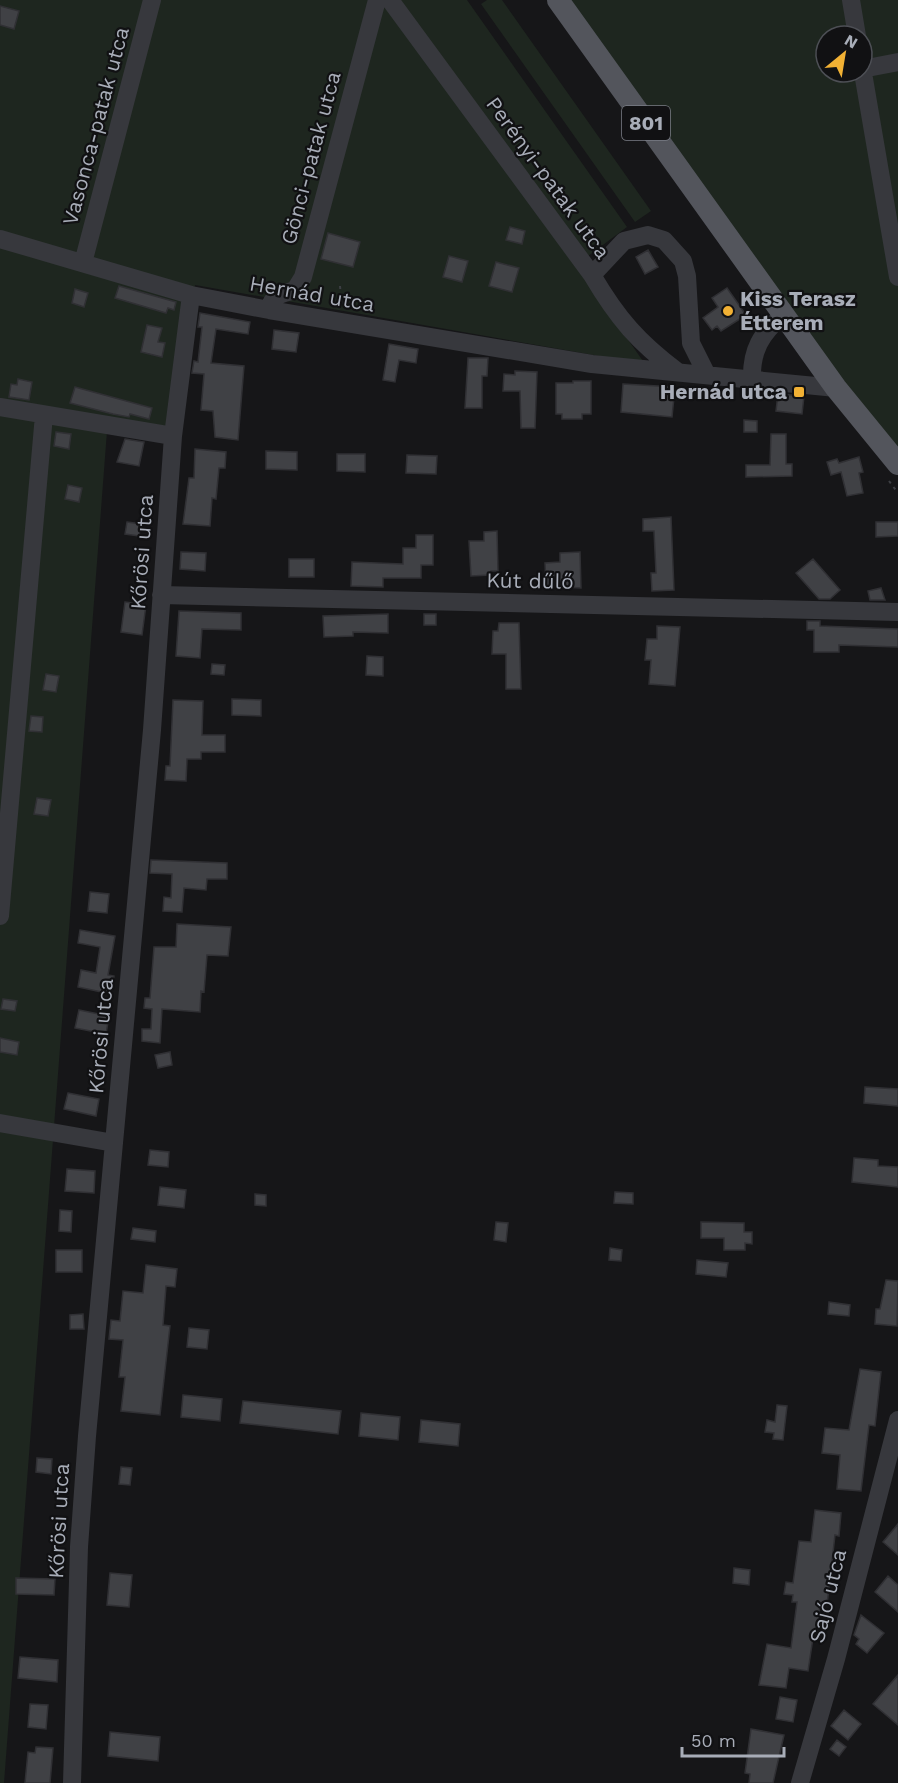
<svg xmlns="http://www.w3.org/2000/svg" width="898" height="1783" viewBox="0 0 898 1783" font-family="'Work Sans',sans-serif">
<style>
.green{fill:#1e261f;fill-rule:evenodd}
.building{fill:#404145;stroke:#303034;stroke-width:1.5}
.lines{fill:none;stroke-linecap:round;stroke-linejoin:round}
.path{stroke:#3d3f44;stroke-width:2;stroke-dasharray:3 4.5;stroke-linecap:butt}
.minor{stroke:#37383d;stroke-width:18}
.major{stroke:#53555c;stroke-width:22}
.poi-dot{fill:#f2b134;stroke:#111113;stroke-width:2}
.labels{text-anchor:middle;stroke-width:4.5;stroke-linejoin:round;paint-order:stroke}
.shield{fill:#111113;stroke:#7b7e86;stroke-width:1.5}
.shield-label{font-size:20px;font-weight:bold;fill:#a8adb8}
.street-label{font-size:21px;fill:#a8adb8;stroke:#111113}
.poi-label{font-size:21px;font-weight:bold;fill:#a8adb8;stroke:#111113;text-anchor:start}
</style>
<rect width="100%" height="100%" fill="#161618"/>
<path class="green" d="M 0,0 L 467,0 L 627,227 L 576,265 L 645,364 L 195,285 L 179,440 L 107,431 L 4,1783 L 0,1783 Z
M 487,0 L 502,0 L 651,211 L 635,222 L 481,4 Z
M 558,0 L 898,0 L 898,464 ZM 826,36 L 862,36 L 862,72 L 826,72 Z"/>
<path class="building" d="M 0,6 L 19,11 L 14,29 L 0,25 Z
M 510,227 L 525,231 L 522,244 L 506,240 Z
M 328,233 L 360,242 L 353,267 L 321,259 Z
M 648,250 L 658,267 L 645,274 L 636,257 Z
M 449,256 L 468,261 L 462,282 L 443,277 Z
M 496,262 L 519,268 L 512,292 L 489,286 Z
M 119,286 L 176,302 L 174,310 L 168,308 L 166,313 L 115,298 Z
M 727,288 L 746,315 L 721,331 L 717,326 L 712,330 L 703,318 L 718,307 L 712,298 Z
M 75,289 L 88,293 L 84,307 L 72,303 Z
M 200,313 L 250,322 L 248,334 L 216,329 L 211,363 L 244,366 L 238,440 L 215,437 L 213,411 L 201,410 L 204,374 L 192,373 L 194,361 L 198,362 L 202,327 L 198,327 Z
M 147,325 L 162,328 L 158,342 L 165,343 L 162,357 L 141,352 Z
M 274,330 L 299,333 L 296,352 L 272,349 Z
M 389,344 L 418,349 L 416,363 L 399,360 L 395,382 L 383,380 Z
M 468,358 L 488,358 L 487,376 L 482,376 L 482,408 L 465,408 Z
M 515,371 L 537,372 L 535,428 L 521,428 L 520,391 L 503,391 L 504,374 L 515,375 Z
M 18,379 L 32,382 L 29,400 L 9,397 L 11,384 L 17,385 Z
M 573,381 L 591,381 L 591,414 L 582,414 L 582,419 L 562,419 L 562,414 L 556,414 L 556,383 L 573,383 Z
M 623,384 L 675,387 L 672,417 L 621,412 Z
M 75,387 L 152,408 L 149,419 L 130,414 L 129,417 L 113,414 L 70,403 Z
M 778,394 L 804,396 L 802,414 L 776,411 Z
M 744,420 L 757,421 L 757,432 L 744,432 Z
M 56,432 L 71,434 L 69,449 L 54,446 Z
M 771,434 L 786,434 L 786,464 L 792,464 L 792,476 L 746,477 L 746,465 L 770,465 Z
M 125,439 L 144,442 L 139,466 L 117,462 Z
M 195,449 L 226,452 L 225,468 L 219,468 L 216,499 L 212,498 L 210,526 L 183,524 L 189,478 L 194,478 Z
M 266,451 L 297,452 L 297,470 L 266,469 Z
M 337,454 L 365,454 L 365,472 L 337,471 Z
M 407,455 L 437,456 L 436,474 L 406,473 Z
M 859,457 L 863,472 L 859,473 L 863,493 L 847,496 L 841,472 L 831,475 L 827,462 L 837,459 L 839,463 Z
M 68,485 L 82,488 L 79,502 L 65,499 Z
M 671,517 L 674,590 L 652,591 L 651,573 L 656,573 L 654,531 L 643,531 L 643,519 Z
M 127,522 L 141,524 L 139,536 L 125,534 Z
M 876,522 L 898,522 L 898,536 L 876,537 Z
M 497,531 L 498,571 L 491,571 L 491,575 L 471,576 L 469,541 L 484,541 L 484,532 Z
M 416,535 L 433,535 L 433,565 L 421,565 L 421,578 L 383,578 L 383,587 L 351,586 L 352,562 L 403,564 L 403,548 L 416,548 Z
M 181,552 L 206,553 L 205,571 L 180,569 Z
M 580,552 L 581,588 L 546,586 L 545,563 L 560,562 L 560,553 Z
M 289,559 L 314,559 L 314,577 L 289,577 Z
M 813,559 L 840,590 L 830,599 L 819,599 L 796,573 Z
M 881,588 L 885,600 L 870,600 L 868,591 Z
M 125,602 L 146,605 L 142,635 L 121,632 Z
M 179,611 L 241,613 L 241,630 L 202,629 L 200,658 L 176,656 Z
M 388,614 L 388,633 L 353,632 L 353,636 L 324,637 L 323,616 Z
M 424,614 L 436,614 L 436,625 L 424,625 Z
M 807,621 L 820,621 L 820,626 L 898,629 L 898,647 L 839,645 L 839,652 L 814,652 L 814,630 L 807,630 Z
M 499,623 L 519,623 L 521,689 L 506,689 L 506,654 L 492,654 L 493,631 L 498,631 Z
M 657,626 L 680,627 L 675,686 L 649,684 L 651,660 L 645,660 L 647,639 L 657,639 Z
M 367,656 L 383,657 L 383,676 L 366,675 Z
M 212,664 L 225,665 L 224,675 L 211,674 Z
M 46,674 L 59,676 L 56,692 L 43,690 Z
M 232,699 L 261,700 L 261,716 L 232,715 Z
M 173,700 L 203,701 L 202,735 L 225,735 L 225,752 L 201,752 L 201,759 L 187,759 L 186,781 L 165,780 L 166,766 L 170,766 Z
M 31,716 L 43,717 L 42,732 L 29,731 Z
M 37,798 L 51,800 L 48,816 L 34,814 Z
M 151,860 L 227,863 L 227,879 L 207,879 L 206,890 L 184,888 L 182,912 L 163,911 L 164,897 L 171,898 L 172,874 L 150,873 Z
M 90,892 L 109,894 L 107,913 L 88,911 Z
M 177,924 L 231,927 L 228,956 L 207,955 L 204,992 L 201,991 L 200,1012 L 162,1009 L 160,1043 L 142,1041 L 142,1029 L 151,1029 L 152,1009 L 144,1008 L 145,998 L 150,998 L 154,947 L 176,947 Z
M 80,930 L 115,936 L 108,975 L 114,976 L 111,994 L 78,987 L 81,970 L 96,973 L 100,947 L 78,943 Z
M 3,999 L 17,1001 L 15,1011 L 1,1009 Z
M 79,1010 L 109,1016 L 106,1034 L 75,1028 Z
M 0,1038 L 19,1042 L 17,1055 L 0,1052 Z
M 170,1052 L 172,1065 L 158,1068 L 155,1055 Z
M 865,1087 L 898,1089 L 898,1106 L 864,1103 Z
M 68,1093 L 99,1099 L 96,1116 L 64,1109 Z
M 150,1150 L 169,1152 L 168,1167 L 148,1165 Z
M 854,1158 L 878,1160 L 878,1166 L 898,1167 L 898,1187 L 852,1182 Z
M 67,1169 L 95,1171 L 94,1193 L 65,1191 Z
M 160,1187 L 186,1190 L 184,1208 L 158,1205 Z
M 615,1192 L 633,1193 L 633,1204 L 614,1203 Z
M 255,1194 L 266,1195 L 266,1206 L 255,1205 Z
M 60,1210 L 72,1211 L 71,1232 L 59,1231 Z
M 496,1222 L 508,1223 L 506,1242 L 494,1240 Z
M 701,1222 L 744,1223 L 744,1232 L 752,1232 L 752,1244 L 745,1243 L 745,1250 L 724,1250 L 724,1238 L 701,1238 Z
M 133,1228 L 156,1231 L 155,1242 L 131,1239 Z
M 610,1248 L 622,1250 L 621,1261 L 609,1260 Z
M 56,1250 L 82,1250 L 82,1272 L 56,1272 Z
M 697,1260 L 728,1263 L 726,1277 L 696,1274 Z
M 146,1265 L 177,1269 L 175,1287 L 166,1286 L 163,1325 L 170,1326 L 160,1415 L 121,1411 L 125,1377 L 119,1377 L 123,1340 L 109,1339 L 111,1320 L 120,1321 L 123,1291 L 143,1293 Z
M 886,1280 L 898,1281 L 897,1326 L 875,1324 L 876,1309 L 880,1309 Z
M 829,1302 L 850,1305 L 849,1316 L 828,1314 Z
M 83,1314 L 84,1329 L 70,1329 L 70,1315 Z
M 189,1328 L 209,1330 L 207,1349 L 187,1347 Z
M 860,1369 L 881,1372 L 875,1426 L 869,1425 L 861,1491 L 837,1489 L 840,1455 L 822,1453 L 825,1428 L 849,1430 Z
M 183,1395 L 222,1399 L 220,1421 L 181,1417 Z
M 243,1401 L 341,1411 L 338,1434 L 240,1423 Z
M 777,1405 L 787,1406 L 783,1440 L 773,1439 L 774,1433 L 765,1432 L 767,1420 L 775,1422 Z
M 361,1413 L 400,1417 L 398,1440 L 359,1436 Z
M 421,1420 L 460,1424 L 458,1446 L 419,1442 Z
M 37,1458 L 52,1459 L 51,1474 L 36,1472 Z
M 121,1467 L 132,1468 L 130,1485 L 119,1484 Z
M 815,1510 L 841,1513 L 839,1536 L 835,1535 L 827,1605 L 820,1605 L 816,1639 L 813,1638 L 808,1671 L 789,1668 L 786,1688 L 759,1685 L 767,1644 L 791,1648 L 797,1602 L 792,1602 L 793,1595 L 784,1594 L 786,1582 L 793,1583 L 799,1541 L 811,1542 Z
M 898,1524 L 898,1555 L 883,1542 Z
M 734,1568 L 750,1570 L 749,1585 L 733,1583 Z
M 110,1573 L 132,1575 L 129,1607 L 107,1605 Z
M 888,1576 L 898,1585 L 898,1612 L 875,1592 Z
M 16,1578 L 55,1579 L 54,1595 L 16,1594 Z
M 861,1615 L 884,1633 L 867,1653 L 856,1644 L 859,1639 L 854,1635 Z
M 20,1657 L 58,1660 L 57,1682 L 18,1678 Z
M 898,1675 L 898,1725 L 873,1704 Z
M 780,1697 L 797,1700 L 793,1722 L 776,1719 Z
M 30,1704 L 48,1705 L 46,1729 L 28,1727 Z
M 844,1710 L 861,1724 L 848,1740 L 831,1726 Z
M 751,1729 L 784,1735 L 773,1783 L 749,1783 L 750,1774 L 745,1773 Z
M 110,1732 L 160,1737 L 158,1761 L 108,1756 Z
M 837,1740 L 846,1747 L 839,1756 L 830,1749 Z
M 36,1747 L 53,1748 L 50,1783 L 25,1783 L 28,1752 L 35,1753 Z"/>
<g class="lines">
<path class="path" d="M 340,286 L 342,307
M 889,481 L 898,493"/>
<path class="minor" d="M 390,0 L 592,275 C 618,319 638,342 678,372
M 851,0 L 857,36
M 862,67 L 898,277
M 862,69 L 898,62
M 0,239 L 191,295 L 269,310 L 592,364 L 836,388
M 83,263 L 152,0
M 592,275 L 624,241 L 648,235 L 664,240 L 683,261 L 687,276 L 691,343 L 707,375
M 269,310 C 272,295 281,294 295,290 L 303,277 L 377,0
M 752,380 C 751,350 761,334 783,315
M 0,407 L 173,436
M 161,595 L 898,612
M 0,916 L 44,415
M 0,1123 L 114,1143
M 72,1783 L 79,1547 L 87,1436 L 152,730 L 173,436 L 191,295
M 800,1783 L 836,1659 L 898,1420"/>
<path class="major" d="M 558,0 L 836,388 L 898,464"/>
</g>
<g class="poi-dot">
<circle cx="728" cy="311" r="6"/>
<rect x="793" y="386" width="12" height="12" rx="3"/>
</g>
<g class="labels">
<rect class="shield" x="622" y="106" width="48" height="34" rx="4.5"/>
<g class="shield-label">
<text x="646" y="130">801</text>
</g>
<g class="street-label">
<text transform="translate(96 126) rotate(-75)" y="7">Vasonca-patak utca</text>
<text transform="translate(311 158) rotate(-75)" y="7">Gönci-patak utca</text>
<text transform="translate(548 178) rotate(54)" y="7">Perényi-patak utca</text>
<text transform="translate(312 294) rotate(10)" y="7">Hernád utca</text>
<text transform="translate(142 552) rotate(-86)" y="7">Kőrösi utca</text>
<text transform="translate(530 581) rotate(1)" y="7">Kút dűlő</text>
<text transform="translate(101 1036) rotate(-85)" y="7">Kőrösi utca</text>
<text transform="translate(59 1521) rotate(-87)" y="7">Kőrösi utca</text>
<text transform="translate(828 1596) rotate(-76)" y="7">Sajó utca</text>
</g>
<g class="poi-label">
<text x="740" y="306">Kiss Terasz<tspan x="740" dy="24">Étterem</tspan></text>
<text x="787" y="399" text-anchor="end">Hernád utca</text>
</g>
</g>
<g transform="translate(844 54) rotate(30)"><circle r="28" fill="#111113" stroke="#4d4f55" stroke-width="1.5"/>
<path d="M0-4.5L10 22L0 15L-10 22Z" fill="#f2b134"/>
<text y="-9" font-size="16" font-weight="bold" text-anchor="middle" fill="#a8adb8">N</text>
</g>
<path d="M682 1747v9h102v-9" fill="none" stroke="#a8adb8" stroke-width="3"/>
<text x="691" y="1747" font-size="18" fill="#a8adb8" stroke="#111113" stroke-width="4.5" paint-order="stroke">50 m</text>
</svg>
